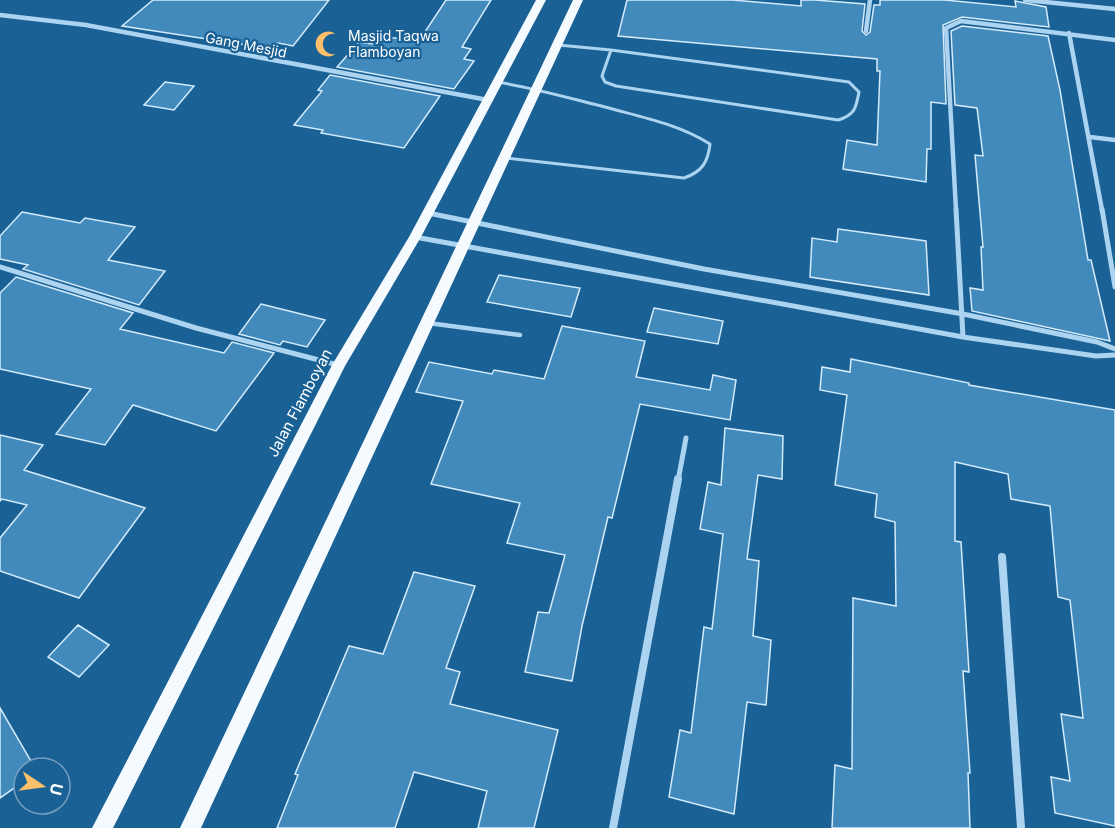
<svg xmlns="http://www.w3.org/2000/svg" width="1115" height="828" viewBox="0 0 1115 828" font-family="Inter,sans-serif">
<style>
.building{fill:#438abc;stroke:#d3ebfb;stroke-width:1.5}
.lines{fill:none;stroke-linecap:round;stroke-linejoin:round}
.lane-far1{stroke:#acd4f0;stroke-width:3}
.lane{stroke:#acd4f0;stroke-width:4.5}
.street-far2{stroke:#acd4f0;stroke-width:4.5}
.street-far1{stroke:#acd4f0;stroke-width:5}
.street{stroke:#acd4f0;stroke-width:8}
.primary{fill:#f5faff;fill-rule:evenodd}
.labels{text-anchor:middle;stroke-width:4.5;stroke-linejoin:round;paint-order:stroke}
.far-poi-label{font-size:14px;fill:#fff;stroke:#1a6195;text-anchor:start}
.far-street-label{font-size:14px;fill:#fff;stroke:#1a6195}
.street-label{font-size:15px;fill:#fff;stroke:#1a6195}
</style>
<rect width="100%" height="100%" fill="#1a6195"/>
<path class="building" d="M 153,0 L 329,0 L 293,46 L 278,43 L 272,49 L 122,26 Z
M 446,0 L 491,0 L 462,47 L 471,49 L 464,59 L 474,61 L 454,89 L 337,67 L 359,42 L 372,44 L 378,36 L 419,41 Z
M 627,0 L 733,0 L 801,6 L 801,0 L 815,0 L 865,4 L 862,31 L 866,35 L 870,32 L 874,5 L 880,5 L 880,0 L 945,0 L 1016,7 L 1015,1 L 1046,7 L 1049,27 L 962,17 L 943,25 L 946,104 L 931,102 L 931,149 L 927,149 L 926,182 L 843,169 L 847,140 L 877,145 L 880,71 L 877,71 L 877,59 L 618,36 Z
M 962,26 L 1048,36 L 1060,90 L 1088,260 L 1091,260 L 1110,341 L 972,311 L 970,288 L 983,290 L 981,247 L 983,247 L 975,155 L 983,156 L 977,108 L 955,105 L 951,31 Z
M 330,75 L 440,96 L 404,148 L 321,133 L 323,130 L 294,125 L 322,91 L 318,90 Z
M 165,82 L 194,86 L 174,110 L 144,105 Z
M 22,212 L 80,223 L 85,218 L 135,227 L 108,260 L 165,271 L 139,305 L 23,269 L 28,265 L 0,259 L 0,236 Z
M 838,229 L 926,241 L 929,295 L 810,277 L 812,238 L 837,242 Z
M 499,275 L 580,288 L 571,317 L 487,302 Z
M 16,277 L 133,313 L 120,329 L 224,353 L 232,342 L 274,353 L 216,431 L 133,405 L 105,445 L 56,434 L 91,389 L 0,369 L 0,293 Z
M 261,304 L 325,320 L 307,347 L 283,341 L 280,345 L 239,334 Z
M 654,308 L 723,321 L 718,344 L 647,332 Z
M 562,326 L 645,341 L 636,377 L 710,390 L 713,375 L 736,380 L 730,420 L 640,404 L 612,518 L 608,517 L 582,626 L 572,681 L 525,672 L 538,612 L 549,613 L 565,555 L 507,543 L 520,503 L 431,484 L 463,401 L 416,392 L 429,362 L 492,374 L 494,370 L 544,379 Z
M 851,359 L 969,383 L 969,385 L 1115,410 L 1115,826 L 1055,813 L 1051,777 L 1070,781 L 1061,714 L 1083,718 L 1070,600 L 1058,597 L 1050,506 L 1011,499 L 1008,474 L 955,462 L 955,541 L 961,542 L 969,672 L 963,671 L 970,773 L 968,773 L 970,828 L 832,828 L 835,765 L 852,769 L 853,598 L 896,606 L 895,522 L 875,517 L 877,494 L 835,485 L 847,395 L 820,390 L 822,367 L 850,372 Z
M 725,428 L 783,436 L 782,479 L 758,475 L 747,559 L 759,561 L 753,636 L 771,640 L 766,705 L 747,702 L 734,814 L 669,797 L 680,730 L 691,733 L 704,627 L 712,629 L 723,534 L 700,529 L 708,482 L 721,485 Z
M 0,435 L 43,445 L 24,470 L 145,508 L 79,598 L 0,571 L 0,538 L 27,505 L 2,499 L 0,501 Z
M 414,572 L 475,586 L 446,668 L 460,672 L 450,704 L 558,730 L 534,828 L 478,828 L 487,791 L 414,772 L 395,828 L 277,828 L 298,775 L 295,774 L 349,646 L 383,654 Z
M 78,625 L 109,645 L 79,677 L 48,657 Z
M 0,708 L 35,768 L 24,768 L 24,781 L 0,798 Z"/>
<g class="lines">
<path class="lane-far1" d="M 558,45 L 611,50
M 611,50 L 849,82 L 859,92 C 856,108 855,115 838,120 L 616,86 L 605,82 L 602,76 Z
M 497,82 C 534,88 569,98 605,107 C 641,117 678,124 710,144 C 708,162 702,172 684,178 L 506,158"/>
<path class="lane" d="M 428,323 L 520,335"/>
<path class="street-far2" d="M 1025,0 L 1115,9
M 0,15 L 86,25 L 488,100
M 866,31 L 870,0
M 1069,33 L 1102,210
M 1090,137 L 1115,140
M 956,210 L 946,28 L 961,21 L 1115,40"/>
<path class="street-far1" d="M 956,209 L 963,337
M 1102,209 L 1115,287
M 428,213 L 704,269 L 963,314 L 1097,342 L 1115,349
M 415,237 L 963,337 L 1096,356 L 1115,355
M 0,267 L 196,328 L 338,365
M 678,481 L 686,438"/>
<path class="street" d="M 1002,557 L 1021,828
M 613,828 L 678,479"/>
<path class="primary" d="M 536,0 L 546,0 L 421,237 L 345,366 L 113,828 L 92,828 L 332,365 L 409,237 Z
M 573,0 L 583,0 L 201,828 L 180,828 Z"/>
</g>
<defs>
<g id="mosque-bare" transform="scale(2.07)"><path d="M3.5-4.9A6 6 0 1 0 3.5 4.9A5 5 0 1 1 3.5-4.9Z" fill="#ffc06b" stroke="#1a6195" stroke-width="2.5" paint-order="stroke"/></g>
</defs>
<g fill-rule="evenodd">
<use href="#mosque-bare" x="328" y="44"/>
</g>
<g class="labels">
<g class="far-poi-label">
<text x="348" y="41">Masjid Taqwa<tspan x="348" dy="16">Flamboyan</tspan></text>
</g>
<g class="far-street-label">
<text transform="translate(246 45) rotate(11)" y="5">Gang Mesjid</text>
</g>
<g class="street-label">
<text transform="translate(300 403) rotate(-62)" y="5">Jalan Flamboyan</text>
</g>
</g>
<g transform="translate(42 786) rotate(103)"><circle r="28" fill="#1a6195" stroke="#76a0bf" stroke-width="1.5"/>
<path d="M0-4.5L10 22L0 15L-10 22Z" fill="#ffc06b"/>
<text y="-9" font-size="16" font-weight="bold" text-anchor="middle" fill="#ffffff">U</text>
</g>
</svg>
